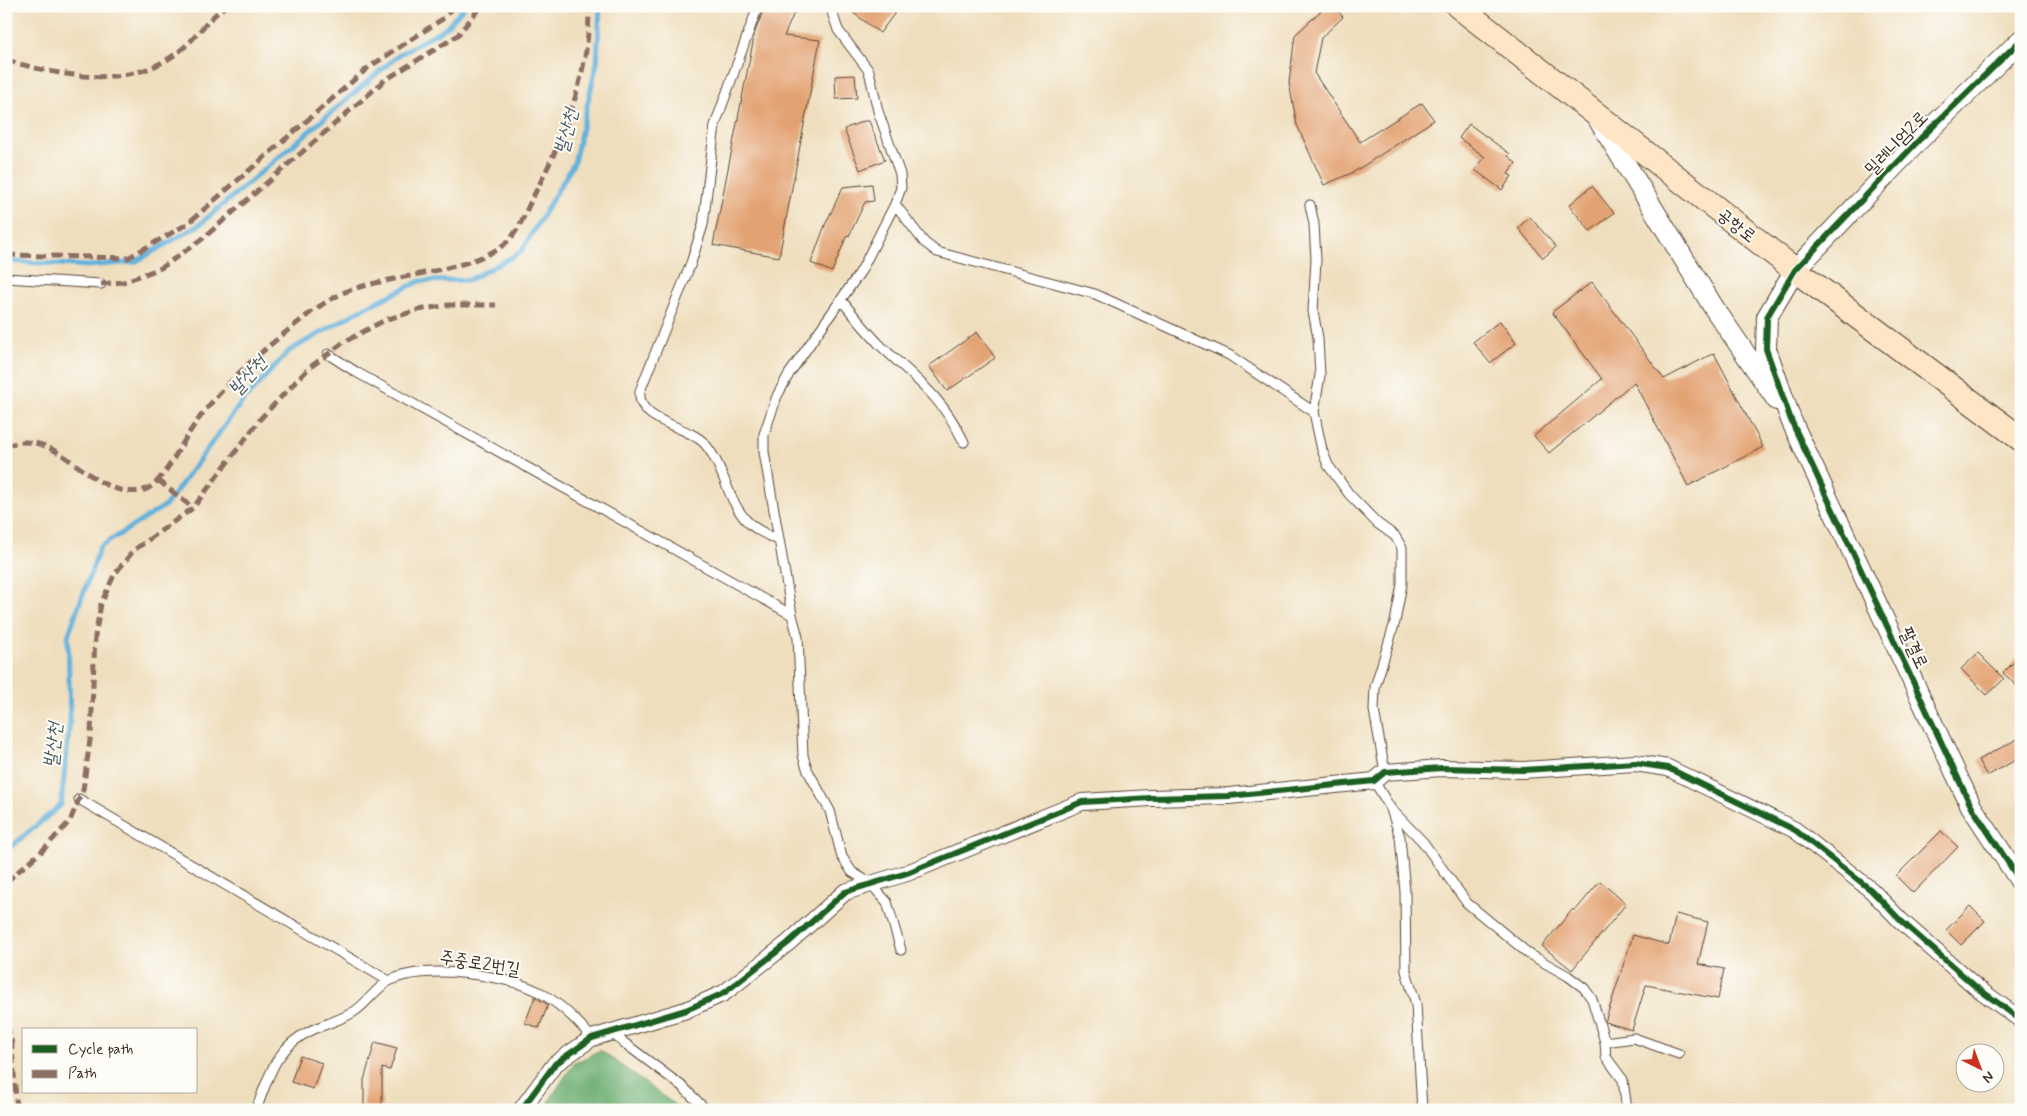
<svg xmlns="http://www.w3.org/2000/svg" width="2027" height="1116" viewBox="0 0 2027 1116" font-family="Mynerve,'Poor Story',sans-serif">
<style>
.forest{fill:#68ab6e;stroke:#526a46}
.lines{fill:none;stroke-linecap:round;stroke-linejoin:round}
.stream{stroke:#62b1dc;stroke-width:5}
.building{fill:#e3a272}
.service-casing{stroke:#564536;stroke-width:11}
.minor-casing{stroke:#564536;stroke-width:18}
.tertiary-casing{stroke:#564536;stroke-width:22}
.secondary-casing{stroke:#564536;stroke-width:26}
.service{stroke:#fff;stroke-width:9}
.minor{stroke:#fff;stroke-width:16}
.tertiary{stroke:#fff;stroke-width:20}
.secondary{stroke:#fde5c5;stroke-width:24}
.quiet{stroke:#8d6e63;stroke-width:5;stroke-dasharray:10 5;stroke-linecap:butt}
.cycleway-casing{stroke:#fdfcf7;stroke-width:9}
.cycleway{stroke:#1b5e20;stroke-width:6}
.labels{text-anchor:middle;stroke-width:4;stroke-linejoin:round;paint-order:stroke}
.street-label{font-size:18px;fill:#3b2a1e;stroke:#fdfcf7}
.water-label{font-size:19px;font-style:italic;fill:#495960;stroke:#fdfcf7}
</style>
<rect width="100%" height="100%" fill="#fdfcf7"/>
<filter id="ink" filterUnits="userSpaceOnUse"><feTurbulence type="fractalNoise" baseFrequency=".02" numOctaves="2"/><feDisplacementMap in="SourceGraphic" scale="10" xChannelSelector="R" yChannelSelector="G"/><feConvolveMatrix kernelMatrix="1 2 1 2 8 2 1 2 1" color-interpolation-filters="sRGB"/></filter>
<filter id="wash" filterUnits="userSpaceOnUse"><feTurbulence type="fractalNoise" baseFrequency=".0096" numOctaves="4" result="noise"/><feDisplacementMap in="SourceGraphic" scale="20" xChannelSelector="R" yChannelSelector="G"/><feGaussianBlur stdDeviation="1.12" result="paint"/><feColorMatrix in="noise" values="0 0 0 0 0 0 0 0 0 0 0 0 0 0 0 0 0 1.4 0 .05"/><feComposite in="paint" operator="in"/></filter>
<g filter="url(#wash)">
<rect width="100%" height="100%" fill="#efdebd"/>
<path class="forest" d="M 600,1050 L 682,1110 L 553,1110 L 549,1101 L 573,1064 Z"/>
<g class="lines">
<path class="stream" d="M 6,261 L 89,266 L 135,262 L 199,225 L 400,54 L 445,28 L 465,6
M 6,851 L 61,805 L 70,722 L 68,636 L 100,547 L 166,505 L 242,402 L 289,351 L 366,307 L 420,281 L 469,280 L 521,252 L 574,163 L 597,62 L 600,6"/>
</g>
<g id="blocks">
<path class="building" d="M 765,6 L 797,6 L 784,36 L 820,40 L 779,257 L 713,245 L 755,32 Z
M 844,6 L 900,6 L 880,33 Z
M 1326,6 L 1334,6 L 1343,17 L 1321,38 L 1314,73 L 1360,142 L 1422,103 L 1434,120 L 1354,172 L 1324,185 L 1297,125 L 1289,83 L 1295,35 Z
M 855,75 L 857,98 L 836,99 L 835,76 Z
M 864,121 L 869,121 L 885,160 L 860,170 L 844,129 Z
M 1469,124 L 1510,154 L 1508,156 L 1516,163 L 1508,174 L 1512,176 L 1502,190 L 1475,170 L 1485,157 L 1459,138 Z
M 872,184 L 874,201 L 865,202 L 849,236 L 847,235 L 832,272 L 811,263 L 825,225 L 843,187 Z
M 1592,186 L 1614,213 L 1590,231 L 1569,205 Z
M 1530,217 L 1556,247 L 1543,258 L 1518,228 Z
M 1592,282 L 1664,379 L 1714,353 L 1763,447 L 1688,486 L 1634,382 L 1549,453 L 1534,436 L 1602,379 L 1552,312 Z
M 1500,321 L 1516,343 L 1490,363 L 1473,342 Z
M 977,332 L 995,358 L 947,391 L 929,366 Z
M 1978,653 L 2004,679 L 1987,695 L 1961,669 Z
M 2021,655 L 2021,690 L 2003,673 Z
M 2021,737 L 2021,757 L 1987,776 L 1978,760 Z
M 1941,831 L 1958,847 L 1913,893 L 1896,876 Z
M 1600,881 L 1626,904 L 1572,970 L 1542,946 L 1573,909 L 1575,911 Z
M 1970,906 L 1985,921 L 1961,945 L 1946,930 Z
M 1676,914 L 1708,922 L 1698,964 L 1724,969 L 1718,999 L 1646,985 L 1632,1030 L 1605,1022 L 1633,935 L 1669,945 Z
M 535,997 L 548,1005 L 539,1028 L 525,1023 Z
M 375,1042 L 397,1048 L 390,1070 L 382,1068 L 382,1107 L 364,1107 L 364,1080 Z
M 300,1056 L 322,1063 L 313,1089 L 291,1082 Z"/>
</g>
</g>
<g filter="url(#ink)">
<use href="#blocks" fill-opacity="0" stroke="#564536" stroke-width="1"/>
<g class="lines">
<g class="service-casing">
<path id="service" d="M 758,6 L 715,125 L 703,225 L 691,263 L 640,391 C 636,422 687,425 704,443 C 724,465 726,498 746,520 C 754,529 767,535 778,540
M 830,6 L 838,30 L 869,71 L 878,111 L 900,174 L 901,188 L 895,204 L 861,271 L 789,374 L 777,396 L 764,434 L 764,452 L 792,615 L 798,637 L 803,756 L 808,771 L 830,811 L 842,857 L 852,872 L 870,883 L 887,902 L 901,950
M 895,204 L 924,242 L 937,252 L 1095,294 L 1229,355 L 1314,412
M 1310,205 L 1314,224 L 1316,260 L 1313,311 L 1318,338 L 1320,375 L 1314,412 L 1322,450 L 1328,465 L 1349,494 L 1377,523 L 1395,536 L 1402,548 L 1402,584 L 1395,622 L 1375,687 L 1374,710 L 1385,772
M 6,278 L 101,284
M 842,301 C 855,317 868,333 882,347 C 917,380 942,397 964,442
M 328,354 L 356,372 L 792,615
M 1374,781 L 1391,809 L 1400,837 L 1405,892 L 1406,971 L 1416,1004 L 1422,1110
M 79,799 L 389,981
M 1391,809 L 1423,842 L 1467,903 L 1529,954 L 1568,976 L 1584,988 L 1592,999 L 1605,1042 L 1606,1057 L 1623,1080 L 1627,1110
M 611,1033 L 683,1087 L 706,1110
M 1605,1042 L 1634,1038 L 1679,1054
M 256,1110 C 269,1076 275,1048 310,1031 C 324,1024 342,1020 355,1011 C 367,1003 376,988 389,981 C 422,963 510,975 541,993 C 562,1005 577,1020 592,1038"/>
</g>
<g class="minor-casing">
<path id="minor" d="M 521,1110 L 555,1064 L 592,1038 L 686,1010 L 724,993 L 788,943 L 845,892 L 907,873 L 1082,802 L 1151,798 L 1229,796 L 1374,781 L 1385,772 L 1442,768 L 1523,770 L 1635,763 L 1668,768 L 1795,830 L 1871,890 L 1901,921 L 1976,987 L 2021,1020"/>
</g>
<g class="tertiary-casing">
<path id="tertiary" d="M 2021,40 L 1920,139 L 1795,270 L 1767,317 L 1766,349 L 1791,420 L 1971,806 L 2021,882
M 1598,119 L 1714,308 L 1777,400"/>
</g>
<g class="secondary-casing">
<path id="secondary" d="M 1458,6 L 1795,270 L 2021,439"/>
</g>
<use href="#service" class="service"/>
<use href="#minor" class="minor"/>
<use href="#tertiary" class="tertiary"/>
<use href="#secondary" class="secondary"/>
<path class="quiet" d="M 6,60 C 64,77 132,91 182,49 C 198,36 208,18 226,6
M 6,255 L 128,258 L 187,224 L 369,67 L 444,18 L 455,6
M 101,284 L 123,282 L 161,268 L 201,240 L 385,80 L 457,36 L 481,6
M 6,446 C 61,424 91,503 144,490 C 161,486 179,448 189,433 C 218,388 262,350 305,317 C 316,308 332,298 345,292 C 389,274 488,272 514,234 C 522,223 527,208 534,195 C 564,137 590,74 589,6
M 158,480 L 193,508
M 6,882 L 42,851 L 70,821 L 79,799 L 83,790 L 91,733 L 95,636 L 101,604 L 114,575 L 134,550 L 193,508 L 261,418 L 309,368 L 344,342 L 385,320 L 418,310 L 449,305 L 496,305
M 6,1025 L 11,1037 L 17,1110"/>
<g class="cycleway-casing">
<path id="cycleway" d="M 2021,40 L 1920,139 L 1795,270 L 1767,317 L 1766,349 L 1791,420 L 1971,806 L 2021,882
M 521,1110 L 555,1064 L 592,1038 L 686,1010 L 724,993 L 788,943 L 845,892 L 907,873 L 1082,802 L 1151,798 L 1229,796 L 1374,781 L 1385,772 L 1442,768 L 1523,770 L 1635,763 L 1668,768 L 1795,830 L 1871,890 L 1901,921 L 1976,987 L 2021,1020"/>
</g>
<use href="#cycleway" class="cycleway"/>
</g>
</g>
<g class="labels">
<g class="street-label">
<text transform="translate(1896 143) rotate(-46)" y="6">밀레니엄2로</text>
<text transform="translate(1737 225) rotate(38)" y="6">공항로</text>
<text transform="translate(1914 648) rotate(65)" y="6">팔결로</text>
<text transform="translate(480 963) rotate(9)" y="6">주중로2번길</text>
</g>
<g class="water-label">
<text transform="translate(565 131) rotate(-76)" y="7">발산천</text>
<text transform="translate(247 375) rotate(-48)" y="7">발산천</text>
<text transform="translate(52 745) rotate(-84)" y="7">발산천</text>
</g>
</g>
<rect width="2027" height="1116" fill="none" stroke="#fdfcf7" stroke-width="25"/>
<rect x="22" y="1028" width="175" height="65" fill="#fdfcf7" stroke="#afa8a0"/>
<rect x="32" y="1045" width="25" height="8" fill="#1b5e20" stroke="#afa8a0"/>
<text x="68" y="1054" font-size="15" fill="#3b2a1e">Cycle path</text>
<rect x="32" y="1070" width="25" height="8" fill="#8d6e63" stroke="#afa8a0"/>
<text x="68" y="1078" font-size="15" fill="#3b2a1e">Path</text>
<g transform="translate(1980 1068) rotate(138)"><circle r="24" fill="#fdfcf7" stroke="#afa8a0"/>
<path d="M0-4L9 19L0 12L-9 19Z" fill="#c8321e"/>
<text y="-8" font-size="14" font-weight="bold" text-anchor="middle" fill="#3b2a1e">N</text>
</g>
</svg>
